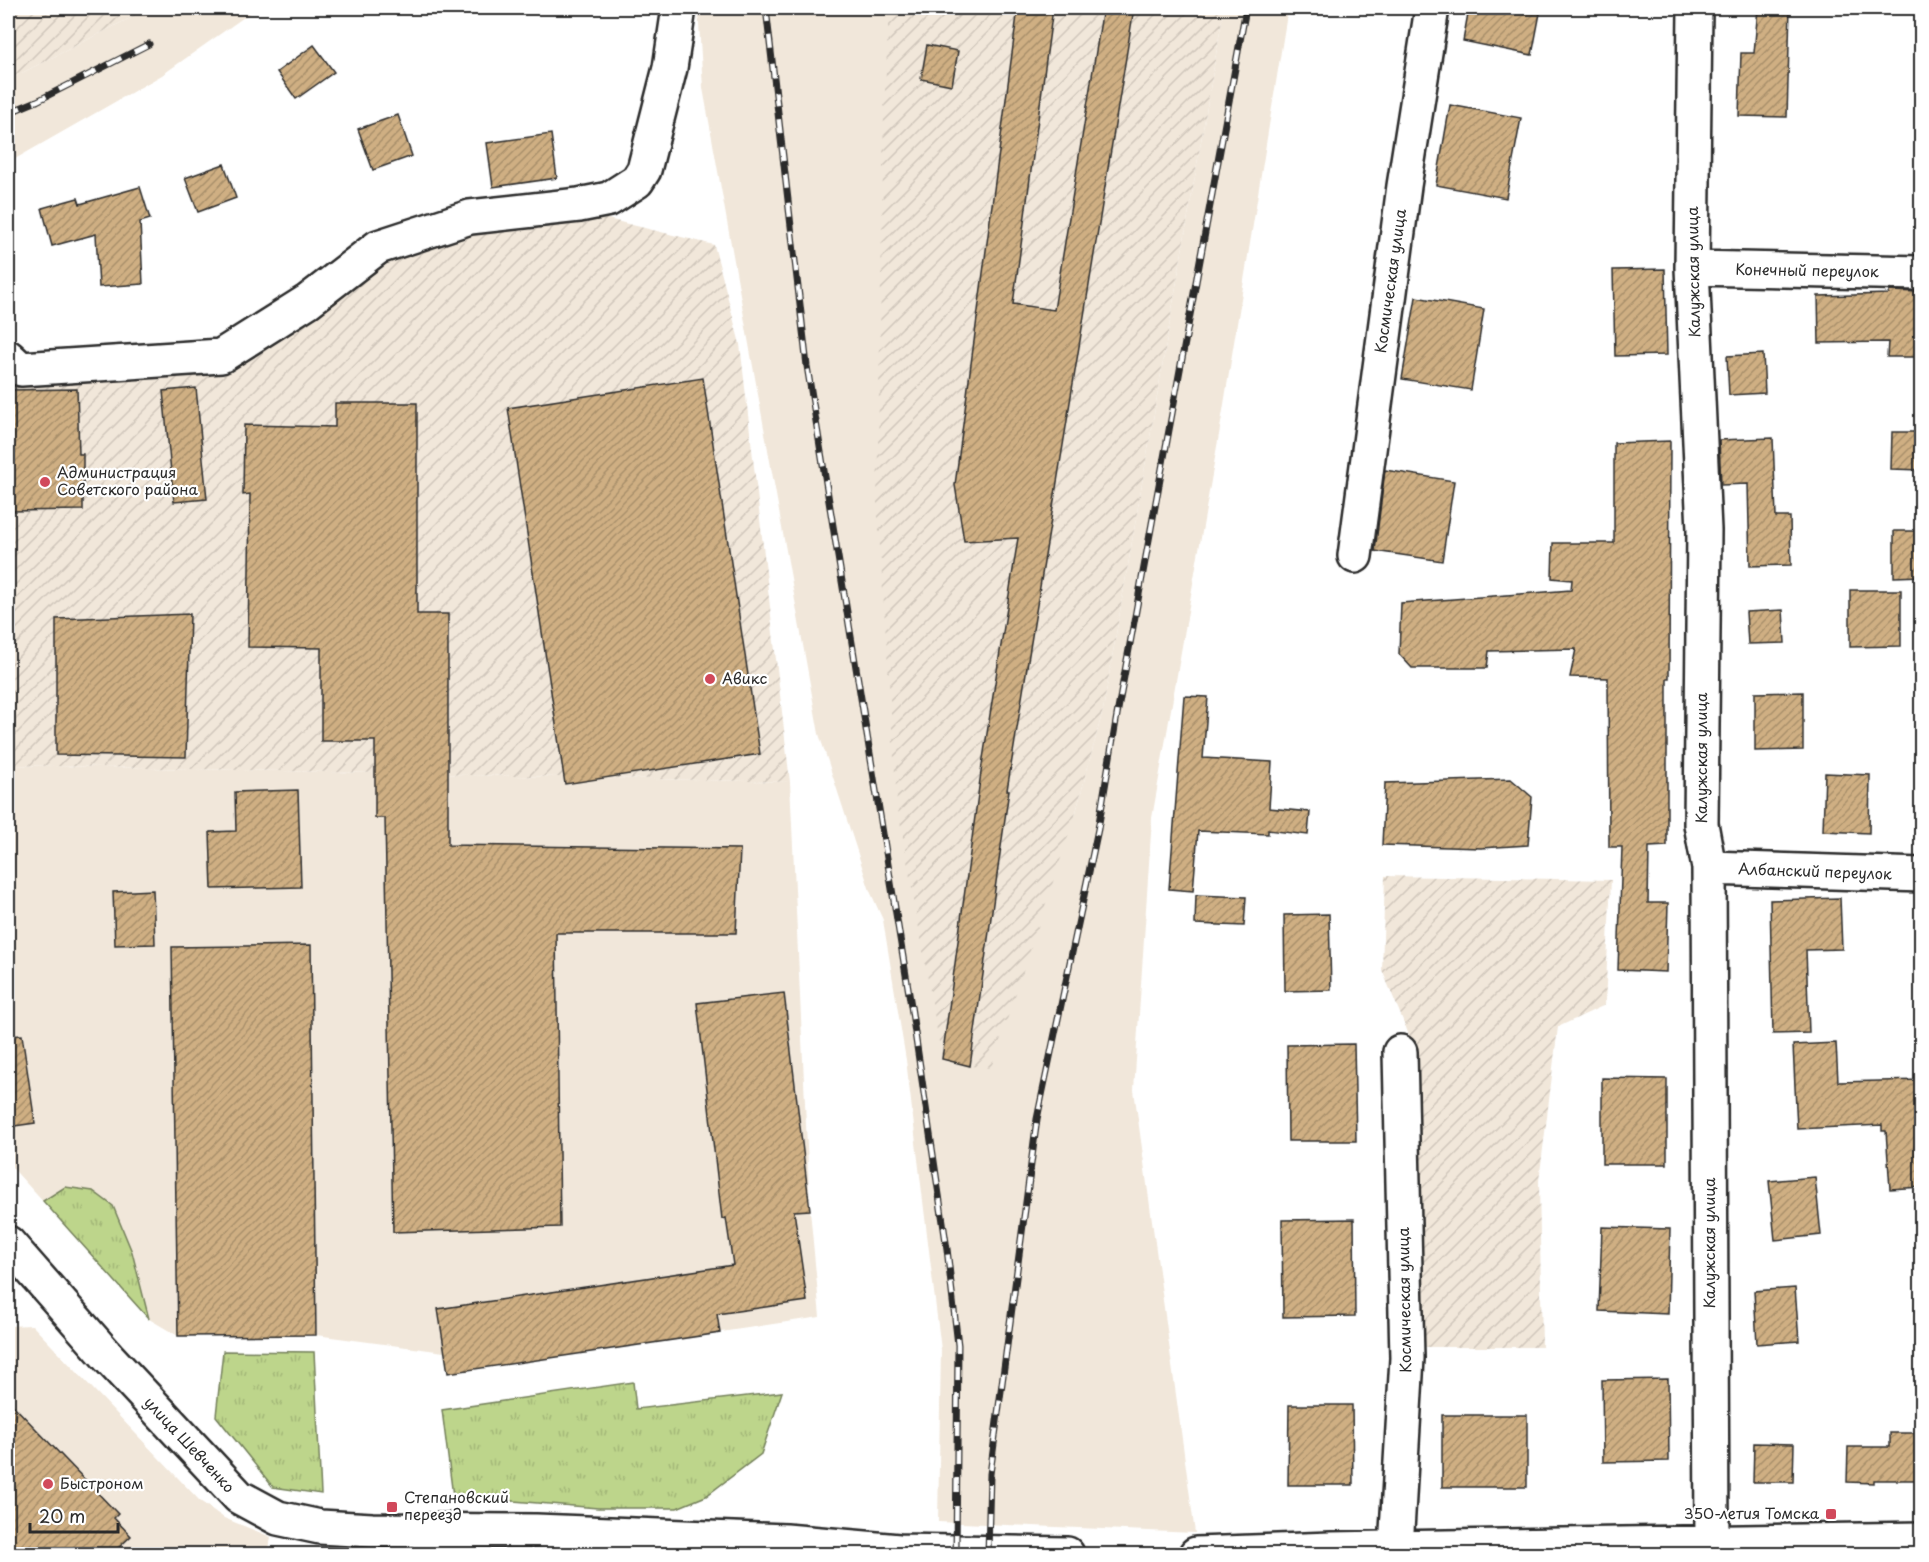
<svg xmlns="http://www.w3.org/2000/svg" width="1929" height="1562" viewBox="0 0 1929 1562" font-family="'Playpen Sans',sans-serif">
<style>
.built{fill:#f1e7da}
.industrial{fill:url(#industrial-furrows)}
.park{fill:url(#park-tufts);stroke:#74805b;stroke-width:1.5}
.building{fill:url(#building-hatch);stroke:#2b2b2b;stroke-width:1.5}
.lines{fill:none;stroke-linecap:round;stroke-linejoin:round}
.minor-casing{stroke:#2b2b2b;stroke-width:38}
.minor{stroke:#fff;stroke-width:33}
.rail-casing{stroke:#2b2b2b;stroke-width:7}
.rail{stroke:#fff;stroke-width:4.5;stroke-dasharray:14;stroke-linecap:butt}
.poi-dot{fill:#d1495b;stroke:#fff;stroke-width:2}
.labels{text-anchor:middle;stroke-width:4.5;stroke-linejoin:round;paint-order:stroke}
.street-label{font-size:15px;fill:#2b2b2b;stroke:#fff}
.poi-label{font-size:15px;fill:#2b2b2b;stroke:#fff;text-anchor:start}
</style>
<defs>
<pattern id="industrial-furrows" width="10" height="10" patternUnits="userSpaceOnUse" patternTransform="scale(1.5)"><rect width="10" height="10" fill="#f1e7da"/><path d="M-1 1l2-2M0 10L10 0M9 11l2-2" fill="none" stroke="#cfc6bb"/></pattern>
<pattern id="park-tufts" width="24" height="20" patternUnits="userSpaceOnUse" patternTransform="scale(1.5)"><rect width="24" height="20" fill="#bdd58b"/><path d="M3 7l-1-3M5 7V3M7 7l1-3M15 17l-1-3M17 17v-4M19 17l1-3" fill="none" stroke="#a3b778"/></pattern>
<pattern id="building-hatch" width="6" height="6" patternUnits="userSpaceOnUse" patternTransform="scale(1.5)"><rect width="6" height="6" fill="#cfaf83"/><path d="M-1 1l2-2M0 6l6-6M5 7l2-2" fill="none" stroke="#a88f6b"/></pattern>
</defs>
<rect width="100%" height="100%" fill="#fff"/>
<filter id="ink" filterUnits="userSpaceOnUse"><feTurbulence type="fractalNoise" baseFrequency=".0167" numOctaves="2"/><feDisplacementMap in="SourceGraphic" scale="12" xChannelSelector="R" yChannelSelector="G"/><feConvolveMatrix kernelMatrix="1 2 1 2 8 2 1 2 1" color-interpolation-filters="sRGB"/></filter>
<g filter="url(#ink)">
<path class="built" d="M 150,8 L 257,8 L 162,75 L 8,163 L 8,80 Z
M 698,8 L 893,8 L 1075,816 L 1103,710 L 1224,8 L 1288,8 L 1220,429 L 1152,818 L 1134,1090 L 1195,1533 L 938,1522 L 941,1350 L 906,1060 L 883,920 L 870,891 L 819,734 L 703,88 Z
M 8,765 L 790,782 L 810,1210 L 820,1317 L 448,1373 L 444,1352 L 316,1335 L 178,1336 L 149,1319 L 8,1163 Z
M 32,1325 L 200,1501 L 224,1518 L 271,1537 L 268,1554 L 8,1554 L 8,1326 Z"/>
<path class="industrial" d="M 8,8 L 150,8 L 8,80 Z
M 889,8 L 1224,8 L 1103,710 L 1075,816 L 991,1068 L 970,1066 L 942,1059 L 897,804 L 877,502 L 884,110 Z
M 579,212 L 714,245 L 740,344 L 790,782 L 8,765 L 8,377 L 216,372 L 383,255 L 472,225 Z
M 1385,876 L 1611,880 L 1605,1005 L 1558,1027 L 1539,1181 L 1542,1347 L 1418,1347 L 1414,1047 L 1382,970 Z"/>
<path class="park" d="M 65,1187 L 93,1191 L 113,1206 L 132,1252 L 149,1319 L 43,1201 Z
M 223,1351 L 314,1352 L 321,1494 L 273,1487 L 216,1416 Z
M 633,1382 L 636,1409 L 782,1392 L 761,1454 L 706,1496 L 677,1508 L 598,1508 L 453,1496 L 442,1410 Z"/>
<path class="building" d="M 1018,8 L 1053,8 L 1013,304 L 1054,310 L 1103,8 L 1134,8 L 1007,790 L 1009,790 L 970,1066 L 942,1059 L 982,765 L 1018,538 L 964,541 L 955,485 Z
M 1469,8 L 1541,8 L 1532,55 L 1463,41 Z
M 1758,8 L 1790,8 L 1787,117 L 1739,116 L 1741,53 L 1754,53 Z
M 314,45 L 334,72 L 296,99 L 277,72 Z
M 927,45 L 958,51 L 952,85 L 921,79 Z
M 1450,105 L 1521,118 L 1506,198 L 1436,185 Z
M 398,115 L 412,156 L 373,170 L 358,129 Z
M 551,134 L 557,178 L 493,187 L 487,143 Z
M 224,164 L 236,198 L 198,212 L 185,178 Z
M 140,187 L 150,219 L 140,222 L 143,284 L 99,287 L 96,234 L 52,246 L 42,208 L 78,198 L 80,204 Z
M 1665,269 L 1667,355 L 1615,356 L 1613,270 Z
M 1889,291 L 1922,292 L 1922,357 L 1887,357 L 1888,342 L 1819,343 L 1818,296 L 1889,294 Z
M 1416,297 L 1484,309 L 1471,390 L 1402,379 Z
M 1763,354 L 1765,393 L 1729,395 L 1727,356 Z
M 703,378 L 760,754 L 565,784 L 508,408 Z
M 196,388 L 207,499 L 174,502 L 163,391 Z
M 77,389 L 79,454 L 83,454 L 83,510 L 8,511 L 8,390 Z
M 335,403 L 417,403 L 417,614 L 448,614 L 448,845 L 740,849 L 736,933 L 556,933 L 560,1227 L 393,1232 L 385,818 L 375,818 L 375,741 L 321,741 L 321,648 L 248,647 L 250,494 L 243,495 L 244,425 L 335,427 Z
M 1892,432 L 1922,432 L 1922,470 L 1891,469 Z
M 1773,438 L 1776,517 L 1790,517 L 1791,565 L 1750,566 L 1748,484 L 1721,485 L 1719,440 Z
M 1670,441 L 1669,678 L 1667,678 L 1667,846 L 1649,847 L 1648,903 L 1668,903 L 1666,972 L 1618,970 L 1622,847 L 1609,847 L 1608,678 L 1570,677 L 1576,649 L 1489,651 L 1487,668 L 1412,668 L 1399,654 L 1401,603 L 1571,590 L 1572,580 L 1552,578 L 1553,543 L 1614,543 L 1614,443 Z
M 1385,470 L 1454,481 L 1442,561 L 1375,551 Z
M 1894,531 L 1922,531 L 1922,576 L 1894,577 Z
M 1850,590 L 1901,590 L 1901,646 L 1850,647 Z
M 1783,610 L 1785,643 L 1748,644 L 1746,612 Z
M 190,614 L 186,757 L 56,755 L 56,619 Z
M 1803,692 L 1803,750 L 1755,751 L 1755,693 Z
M 1184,696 L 1208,697 L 1203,758 L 1272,762 L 1269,808 L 1310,812 L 1308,835 L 1268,830 L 1268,834 L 1198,831 L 1193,891 L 1169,889 Z
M 1825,773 L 1870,775 L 1869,833 L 1823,831 Z
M 1511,779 L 1532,797 L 1528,845 L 1481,848 L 1382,845 L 1385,783 Z
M 298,790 L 301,887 L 212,889 L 210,832 L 236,831 L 235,792 Z
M 153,890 L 155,944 L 115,945 L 113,892 Z
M 1196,895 L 1246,897 L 1244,926 L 1195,924 Z
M 1840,898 L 1842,949 L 1806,950 L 1809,1033 L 1773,1034 L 1770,900 Z
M 1329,914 L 1331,990 L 1285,991 L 1284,915 Z
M 311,945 L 316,1335 L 178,1336 L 172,947 Z
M 784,993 L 810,1210 L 794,1211 L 807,1301 L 717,1314 L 720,1333 L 448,1373 L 438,1309 L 733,1265 L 726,1218 L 722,1219 L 697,1003 Z
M 22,1035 L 35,1123 L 8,1127 L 8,1036 Z
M 1836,1043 L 1838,1082 L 1922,1080 L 1922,1187 L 1890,1189 L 1886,1131 L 1882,1131 L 1882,1125 L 1797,1129 L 1793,1045 Z
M 1354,1044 L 1356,1141 L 1288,1141 L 1287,1045 Z
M 1602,1078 L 1667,1079 L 1667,1164 L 1602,1164 Z
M 1815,1177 L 1821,1235 L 1775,1240 L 1769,1181 Z
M 1354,1219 L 1355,1316 L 1283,1317 L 1282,1220 Z
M 1602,1227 L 1670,1229 L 1668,1314 L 1599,1311 Z
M 1795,1288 L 1799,1341 L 1757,1344 L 1754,1291 Z
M 1668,1379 L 1669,1461 L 1603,1462 L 1602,1380 Z
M 8,1400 L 118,1514 L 114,1518 L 131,1536 L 112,1554 L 8,1554 Z
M 1289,1405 L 1352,1405 L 1353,1485 L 1288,1485 Z
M 1442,1415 L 1527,1415 L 1527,1487 L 1442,1487 Z
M 1890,1433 L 1922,1433 L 1922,1480 L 1874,1480 L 1874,1483 L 1847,1482 L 1848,1447 L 1890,1447 Z
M 1754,1443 L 1794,1444 L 1793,1482 L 1753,1482 Z"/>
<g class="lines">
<g class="minor-casing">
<path id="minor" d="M 1695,8 L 1692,268 L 1704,530 L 1701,824 L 1709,868 L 1712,1544
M 1692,268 L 1922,273
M 8,357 L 21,369 L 221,356 L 308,301 L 378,247 L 470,217 L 579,205 L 609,199 L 637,181 L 644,170 L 670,68 L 679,8
M 1355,556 L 1404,186 L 1432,8
M 1709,868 L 1922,875
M 8,1243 L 109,1358 L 239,1497 L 278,1518 L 320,1527 L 372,1530 L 536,1531 L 786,1541 L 899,1551 L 1067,1554
M 1396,1548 L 1407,1358 L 1400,1052
M 1196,1554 L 1331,1549 L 1922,1539"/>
</g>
<use href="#minor" class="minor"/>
<g class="rail-casing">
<path id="rail" d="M 766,8 L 807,366 L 911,1006 L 947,1249 L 958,1345 L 956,1554
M 8,113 L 37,101 L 149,44
M 988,1554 L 990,1474 L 1037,1119 L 1098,829 L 1117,715 L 1246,8"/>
</g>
<use href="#rail" class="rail"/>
</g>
</g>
<g class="poi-dot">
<circle cx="45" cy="482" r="6"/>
<circle cx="710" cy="679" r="6"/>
<circle cx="48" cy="1484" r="6"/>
<rect x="386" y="1501" width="12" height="12" rx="3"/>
<rect x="1825" y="1508" width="12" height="12" rx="3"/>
</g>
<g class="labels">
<g class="street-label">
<text transform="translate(1807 271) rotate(1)" y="5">Конечный переулок</text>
<text transform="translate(1694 272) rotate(-91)" y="5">Калужская улица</text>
<text transform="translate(1391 281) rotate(-82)" y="5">Космическая улица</text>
<text transform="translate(1702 758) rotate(-90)" y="5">Калужская улица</text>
<text transform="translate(1815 872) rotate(2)" y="5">Албанский переулок</text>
<text transform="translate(1710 1243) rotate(-90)" y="5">Калужская улица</text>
<text transform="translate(1405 1300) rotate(-91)" y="5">Космическая улица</text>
<text transform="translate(189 1445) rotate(47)" y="5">улица Шевченко</text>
</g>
<g class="poi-label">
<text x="57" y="478">Администрация<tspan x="57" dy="17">Советского района</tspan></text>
<text x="722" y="684">Авикс</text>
<text x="60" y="1489">Быстроном</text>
<text x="404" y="1503">Степановский<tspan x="404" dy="17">переезд</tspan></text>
<text x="1819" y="1519" text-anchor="end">350-летия Томска</text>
</g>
</g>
<rect width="1929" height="1562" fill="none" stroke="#fff" stroke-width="30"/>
<rect x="15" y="15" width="1899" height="1532" fill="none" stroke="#2b2b2b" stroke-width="2" filter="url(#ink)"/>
<path d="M30 1523v9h88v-9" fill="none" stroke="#2b2b2b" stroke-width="3"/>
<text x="39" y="1523" font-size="18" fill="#2b2b2b" stroke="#ffffff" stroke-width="4.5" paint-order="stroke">20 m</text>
</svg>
